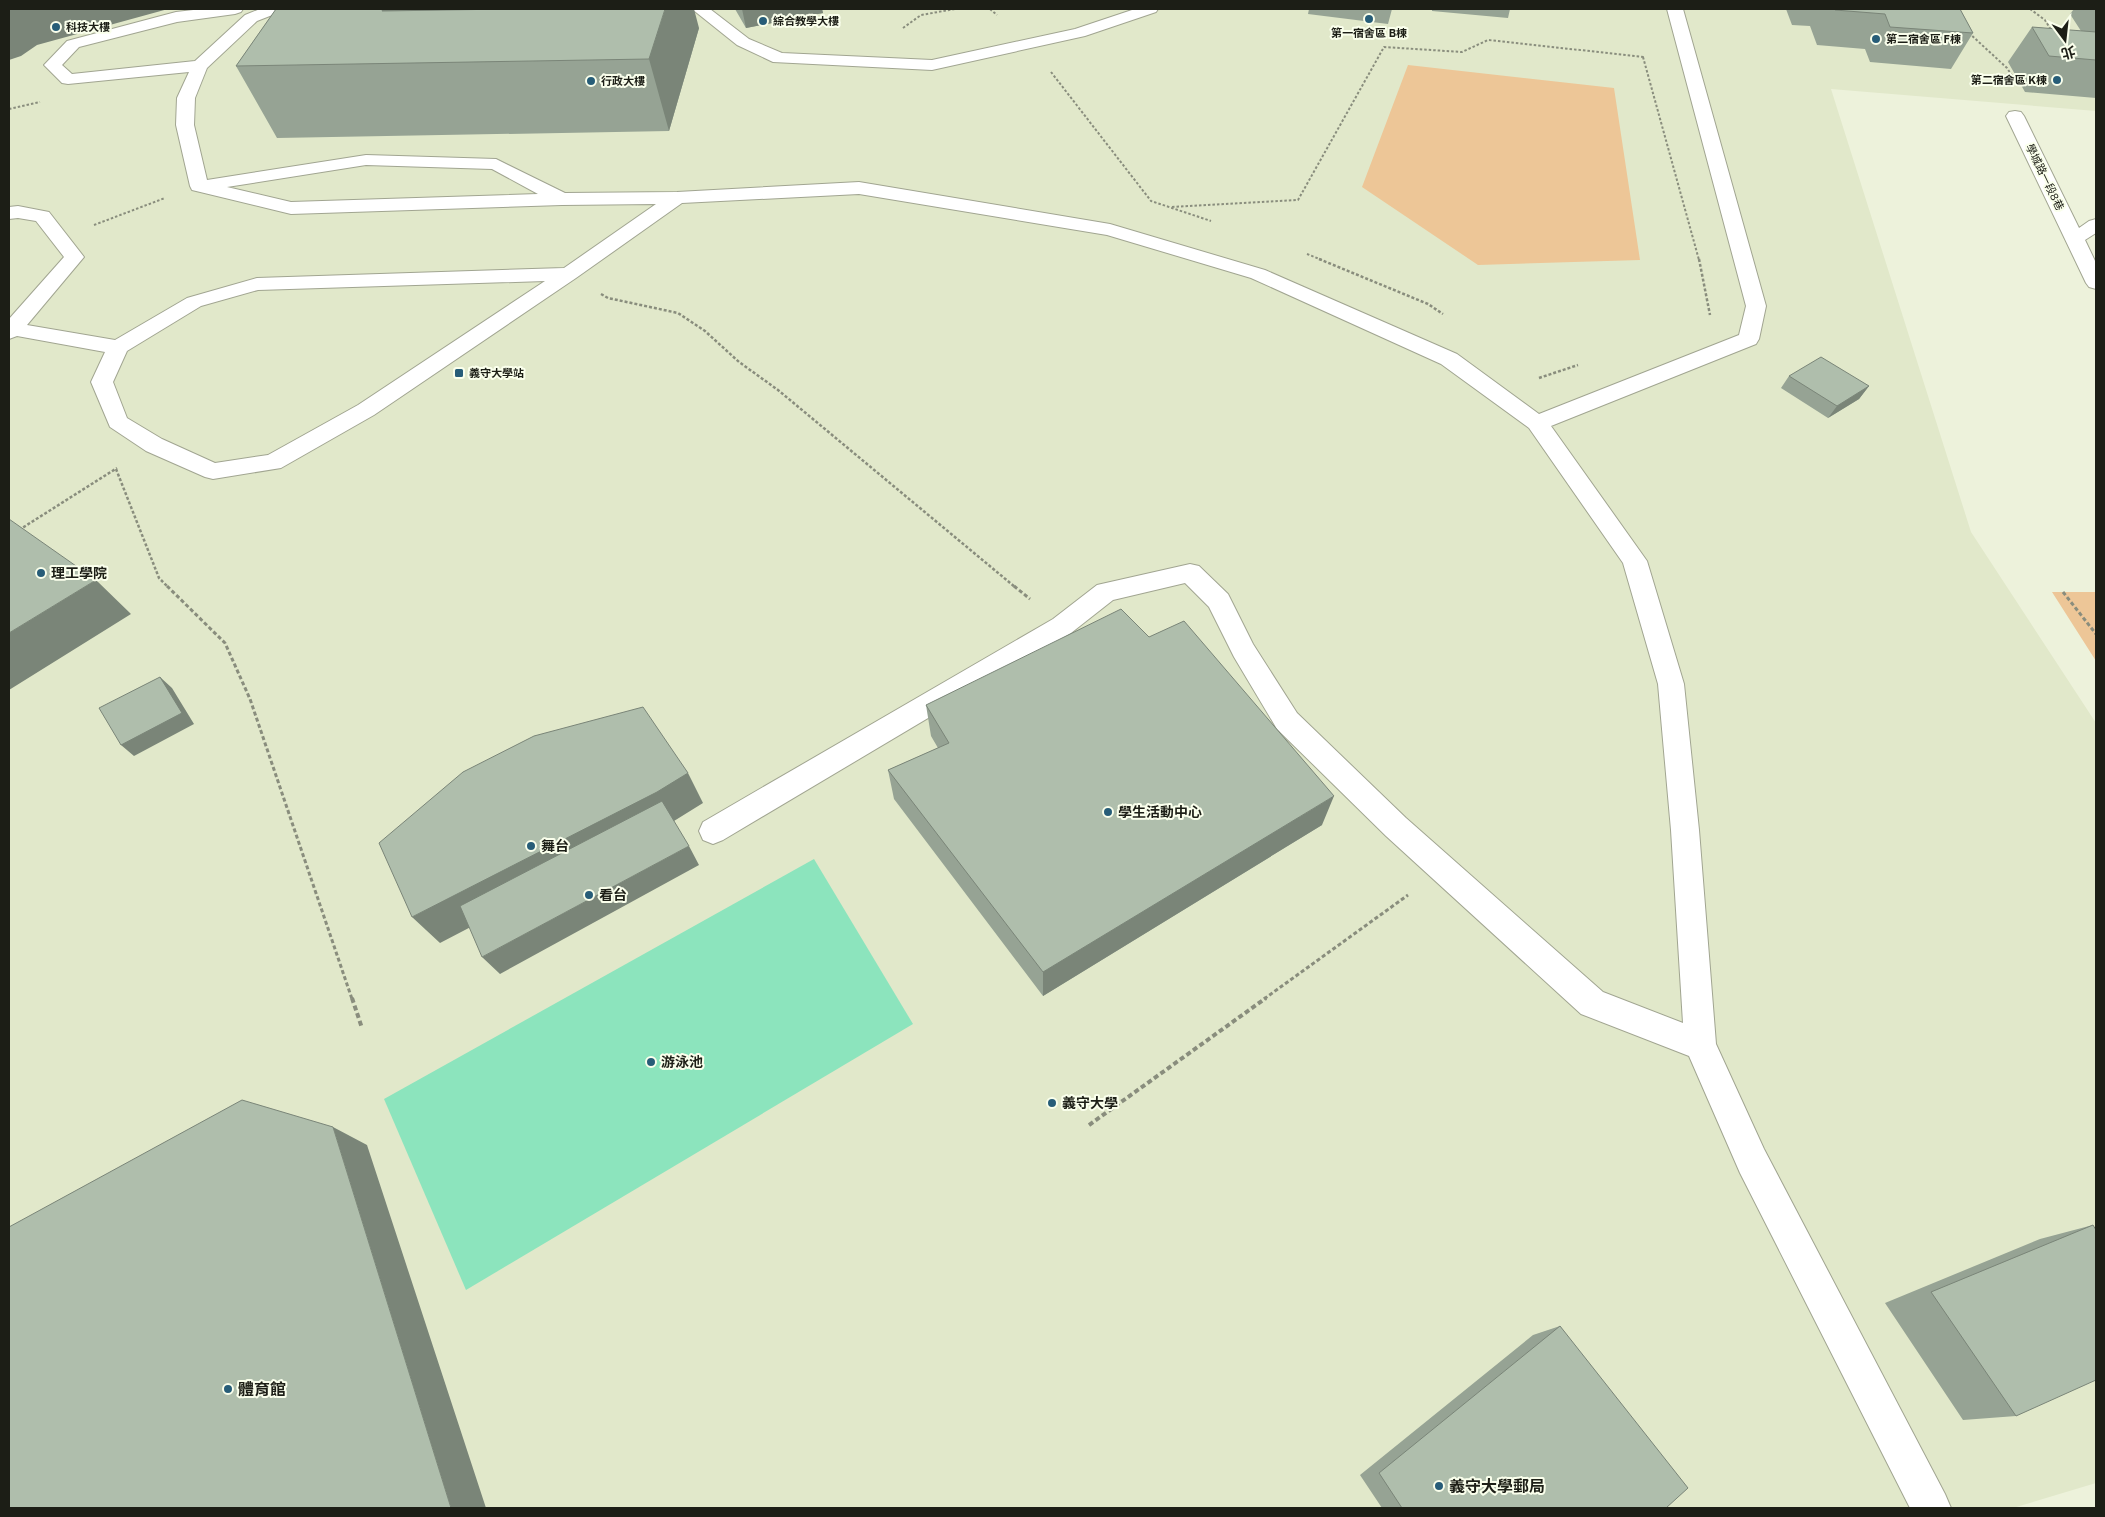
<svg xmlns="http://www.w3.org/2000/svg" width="2105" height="1517" viewBox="0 0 2105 1517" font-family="'IBM Plex Sans','Noto Sans TC',sans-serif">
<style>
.built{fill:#e1e8ca}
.green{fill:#edc697}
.water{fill:#8ce4bd}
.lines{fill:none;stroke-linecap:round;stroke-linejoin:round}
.minor-casing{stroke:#a1a591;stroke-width:2}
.path-far3{stroke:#898d7d;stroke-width:2;stroke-dasharray:2.5 2;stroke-linecap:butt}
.path-far2{stroke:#898d7d;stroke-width:2.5;stroke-dasharray:3 2;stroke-linecap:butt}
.path-far1{stroke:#898d7d;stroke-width:3;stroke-dasharray:4 2.5;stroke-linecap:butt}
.path{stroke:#898d7d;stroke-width:4;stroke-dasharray:5 3;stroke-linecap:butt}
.minor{fill:#fff;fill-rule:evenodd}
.wall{fill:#96a394}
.shaded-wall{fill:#7a8578}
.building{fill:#afbeac;stroke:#7a8578}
.poi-dot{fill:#275d78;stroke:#faffec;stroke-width:2}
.labels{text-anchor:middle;stroke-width:4;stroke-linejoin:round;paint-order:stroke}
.far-poi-label{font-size:11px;font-weight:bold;fill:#1c1e16;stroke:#faffec;text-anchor:start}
.far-street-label{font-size:11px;fill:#1c1e16;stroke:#faffec}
.poi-label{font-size:14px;font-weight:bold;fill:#1c1e16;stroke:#faffec;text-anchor:start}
.near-poi-label{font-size:16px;font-weight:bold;fill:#1c1e16;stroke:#faffec;text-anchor:start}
</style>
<rect width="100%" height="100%" fill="#edf2db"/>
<path class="built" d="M 9,9 L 2096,9 L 2096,111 L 1831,89 L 1971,532 L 2096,723 L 2096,1483 L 2013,1508 L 9,1508 Z"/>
<path class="green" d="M 1408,65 L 1614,88 L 1640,260 L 1478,265 L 1362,187 Z
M 2052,592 L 2096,592 L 2096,661 Z"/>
<path class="water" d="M 814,859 L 913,1024 L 466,1290 L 384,1099 Z"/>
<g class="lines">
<g class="minor-casing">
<path id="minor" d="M 202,9 L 243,9 L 241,12 L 235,14 L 177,22 L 79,47 L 62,65 L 72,74 L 195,61 L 245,15 L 260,9 L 282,9 L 280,12 L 257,21 L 207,68 L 195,98 L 194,125 L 207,180 L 366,155 L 496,159 L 565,193 L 677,192 L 859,182 L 1110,224 L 1265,270 L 1457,354 L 1539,414 L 1739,335 L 1746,306 L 1667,9 L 1683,9 L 1766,306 L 1759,339 L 1756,344 L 1551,426 L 1647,561 L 1684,684 L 1699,830 L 1716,1044 L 1764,1149 L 1945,1494 L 1951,1508 L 1910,1508 L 1740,1173 L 1689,1056 L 1581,1014 L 1386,836 L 1277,729 L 1234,657 L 1209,607 L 1185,583 L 1113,600 L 1071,633 L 723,840 L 713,844 L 703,840 L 699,831 L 703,822 L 1053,619 L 1097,585 L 1190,564 L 1199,566 L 1228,594 L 1253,644 L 1297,713 L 1406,818 L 1603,992 L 1683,1023 L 1671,830 L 1658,684 L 1623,563 L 1529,428 L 1441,364 L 1251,278 L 1107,235 L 859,194 L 682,203 L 576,278 L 374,415 L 281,468 L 213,479 L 205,477 L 146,451 L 110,427 L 91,382 L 105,352 L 17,336 L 9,339 L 9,319 L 64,257 L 36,221 L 18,218 L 9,219 L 9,207 L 18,206 L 49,212 L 84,257 L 27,325 L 115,340 L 187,298 L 257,278 L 564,268 L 656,204 L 562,205 L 291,214 L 192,190 L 190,186 L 176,125 L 177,98 L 189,72 L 68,84 L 62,83 L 44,65 L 67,41 L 176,12 ZM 366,165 L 492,169 L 538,194 L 291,202 L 227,187 ZM 545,281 L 358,405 L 268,455 L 215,463 L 162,439 L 127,418 L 113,382 L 127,351 L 201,306 L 258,290 Z
M 692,9 L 710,9 L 749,39 L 782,53 L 932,60 L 1075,29 L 1135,9 L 1158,9 L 1156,12 L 1085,36 L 932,70 L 773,62 L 737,45 Z
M 2015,111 L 2021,112 L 2024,116 L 2079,228 L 2089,221 L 2096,219 L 2096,233 L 2085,240 L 2096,263 L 2096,289 L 2089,287 L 2086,283 L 2006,116 L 2009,112 Z"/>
</g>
<path class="path-far3" d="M 990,9 L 997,15
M 2030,9 L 2045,20 L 2051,30
M 903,28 L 921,15 L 955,9
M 1969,33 L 2007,68 L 2016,82
M 1643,57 L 1699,260
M 1051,72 L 1151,201 L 1211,221
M 9,109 L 40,102
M 1172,207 L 1298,200 L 1384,47 L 1462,52 L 1488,40 L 1644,57
M 94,225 L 165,198
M 1307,254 L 1322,260"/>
<path class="path-far2" d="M 1319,259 L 1428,304 L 1443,314
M 1699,259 L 1710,315
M 601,294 L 608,298 L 678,313 L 705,331 L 739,362 L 778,390 L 1015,587
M 1539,378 L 1578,365
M 116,469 L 159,578 L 168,587
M 19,530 L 117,468"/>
<path class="path-far1" d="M 167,586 L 225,643 L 250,699 L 352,999
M 1014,586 L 1030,599
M 2063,592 L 2096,634
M 1264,999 L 1408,895"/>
<path class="path" d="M 352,998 L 362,1028
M 1089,1125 L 1266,998"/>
<use href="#minor" class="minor"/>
</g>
<path class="wall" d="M 276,9 L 439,9 L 439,10 L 699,28 L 669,131 L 277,138 L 236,66 Z
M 735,9 L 822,9 L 823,13 L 746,28 Z
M 1309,9 L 1392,9 L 1388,24 L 1308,14 Z
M 1432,9 L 1510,9 L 1508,18 L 1432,11 Z
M 1786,9 L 1960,9 L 1973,33 L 1951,69 L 1870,62 L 1865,49 L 1817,45 L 1810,26 L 1792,25 Z
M 2069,9 L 2096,9 L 2096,98 L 2025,92 L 2008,62 L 2032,27 L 2081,31 L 2070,14 L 2074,9 Z
M 1789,376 L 1869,386 L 1859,399 L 1828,418 L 1781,388 Z
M 926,705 L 1322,825 L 1043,996 L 894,799 L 888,770 L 938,748 L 931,736 Z
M 2093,1225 L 2016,1416 L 1963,1420 L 1885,1303 L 2040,1239 Z
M 1560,1326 L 1666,1508 L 1382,1508 L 1360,1475 L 1533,1335 Z"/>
<path class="shaded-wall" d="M 9,9 L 168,9 L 37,45 L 21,56 L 9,60 Z
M 383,9 L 439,9 L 445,24 L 382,11 Z
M 665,9 L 694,9 L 699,28 L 669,131 L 649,59 Z
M 742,9 L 822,9 L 823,13 L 746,28 Z
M 1869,386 L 1859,399 L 1828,418 L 1837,406 Z
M 96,580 L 131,614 L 9,690 L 9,633 Z
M 160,677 L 172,688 L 194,724 L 134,756 L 121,745 Z
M 688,773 L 703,803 L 674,821 L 440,943 L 412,917 Z
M 1334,796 L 1322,825 L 1043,996 L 1043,972 Z
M 689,846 L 699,865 L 500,974 L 482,957 Z
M 333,1127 L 367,1145 L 486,1508 L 451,1508 Z"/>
<path class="building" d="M 276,9 L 383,9 L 382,11 L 508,9 L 665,9 L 649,59 L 236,66 Z
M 1835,9 L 1960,9 L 1973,33 L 1890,27 L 1885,14 L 1835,10 Z
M 2032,27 L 2096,32 L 2096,60 L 2049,56 Z
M 1821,357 L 1869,386 L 1837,406 L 1789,376 Z
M 9,519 L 96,580 L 9,633 Z
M 1121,609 L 1149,637 L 1184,621 L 1334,796 L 1043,972 L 888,770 L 949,743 L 926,705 Z
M 160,677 L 182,713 L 121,745 L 99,708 Z
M 643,707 L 688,773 L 657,792 L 412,917 L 379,843 L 463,772 L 534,736 Z
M 662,801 L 689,846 L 482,957 L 460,906 Z
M 242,1100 L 333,1127 L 451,1508 L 9,1508 L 9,1227 Z
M 2093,1225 L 2096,1230 L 2096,1380 L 2016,1416 L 1931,1292 Z
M 1560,1326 L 1688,1488 L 1666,1508 L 1402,1508 L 1379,1473 Z"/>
<g class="poi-dot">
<circle cx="1369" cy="19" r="5"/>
<circle cx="763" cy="21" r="5"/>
<circle cx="56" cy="27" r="5"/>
<circle cx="1876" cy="39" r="5"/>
<circle cx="2057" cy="80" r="5"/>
<circle cx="591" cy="81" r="5"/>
<rect x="454" y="368" width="10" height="10" rx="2.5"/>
<circle cx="41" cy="573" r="5"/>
<circle cx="1108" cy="812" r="5"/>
<circle cx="531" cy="846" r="5"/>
<circle cx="589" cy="895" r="5"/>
<circle cx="651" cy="1062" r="5"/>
<circle cx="1052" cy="1103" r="5"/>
<circle cx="228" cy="1389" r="5"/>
<circle cx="1439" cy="1486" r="5"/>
</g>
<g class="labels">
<g class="far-poi-label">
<text x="773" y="25">綜合教學大樓</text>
<text x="66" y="31">科技大樓</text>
<text x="1369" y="37" text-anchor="middle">第一宿舍區 B棟</text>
<text x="1886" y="43">第二宿舍區 F棟</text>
<text x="2047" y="84" text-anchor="end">第二宿舍區 K棟</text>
<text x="601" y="85">行政大樓</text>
<text x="469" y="377">義守大學站</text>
</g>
<g class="far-street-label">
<text transform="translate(2045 177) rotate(64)" y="4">學城路一段8巷</text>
</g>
<g class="poi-label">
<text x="51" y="578">理工學院</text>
<text x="1118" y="817">學生活動中心</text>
<text x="541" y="851">舞台</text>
<text x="599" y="900">看台</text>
<text x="661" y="1067">游泳池</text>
<text x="1062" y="1108">義守大學</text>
</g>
<g class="near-poi-label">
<text x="238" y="1395">體育館</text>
<text x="1449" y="1492">義守大學郵局</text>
</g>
</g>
<rect width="2105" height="1517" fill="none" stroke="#1c1e16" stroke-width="20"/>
<g transform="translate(2065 40) rotate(165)" stroke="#faffec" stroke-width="4" paint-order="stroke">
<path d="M0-4L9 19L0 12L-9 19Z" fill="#1c1e16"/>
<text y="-8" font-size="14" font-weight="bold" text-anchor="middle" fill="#1c1e16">北</text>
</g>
</svg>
